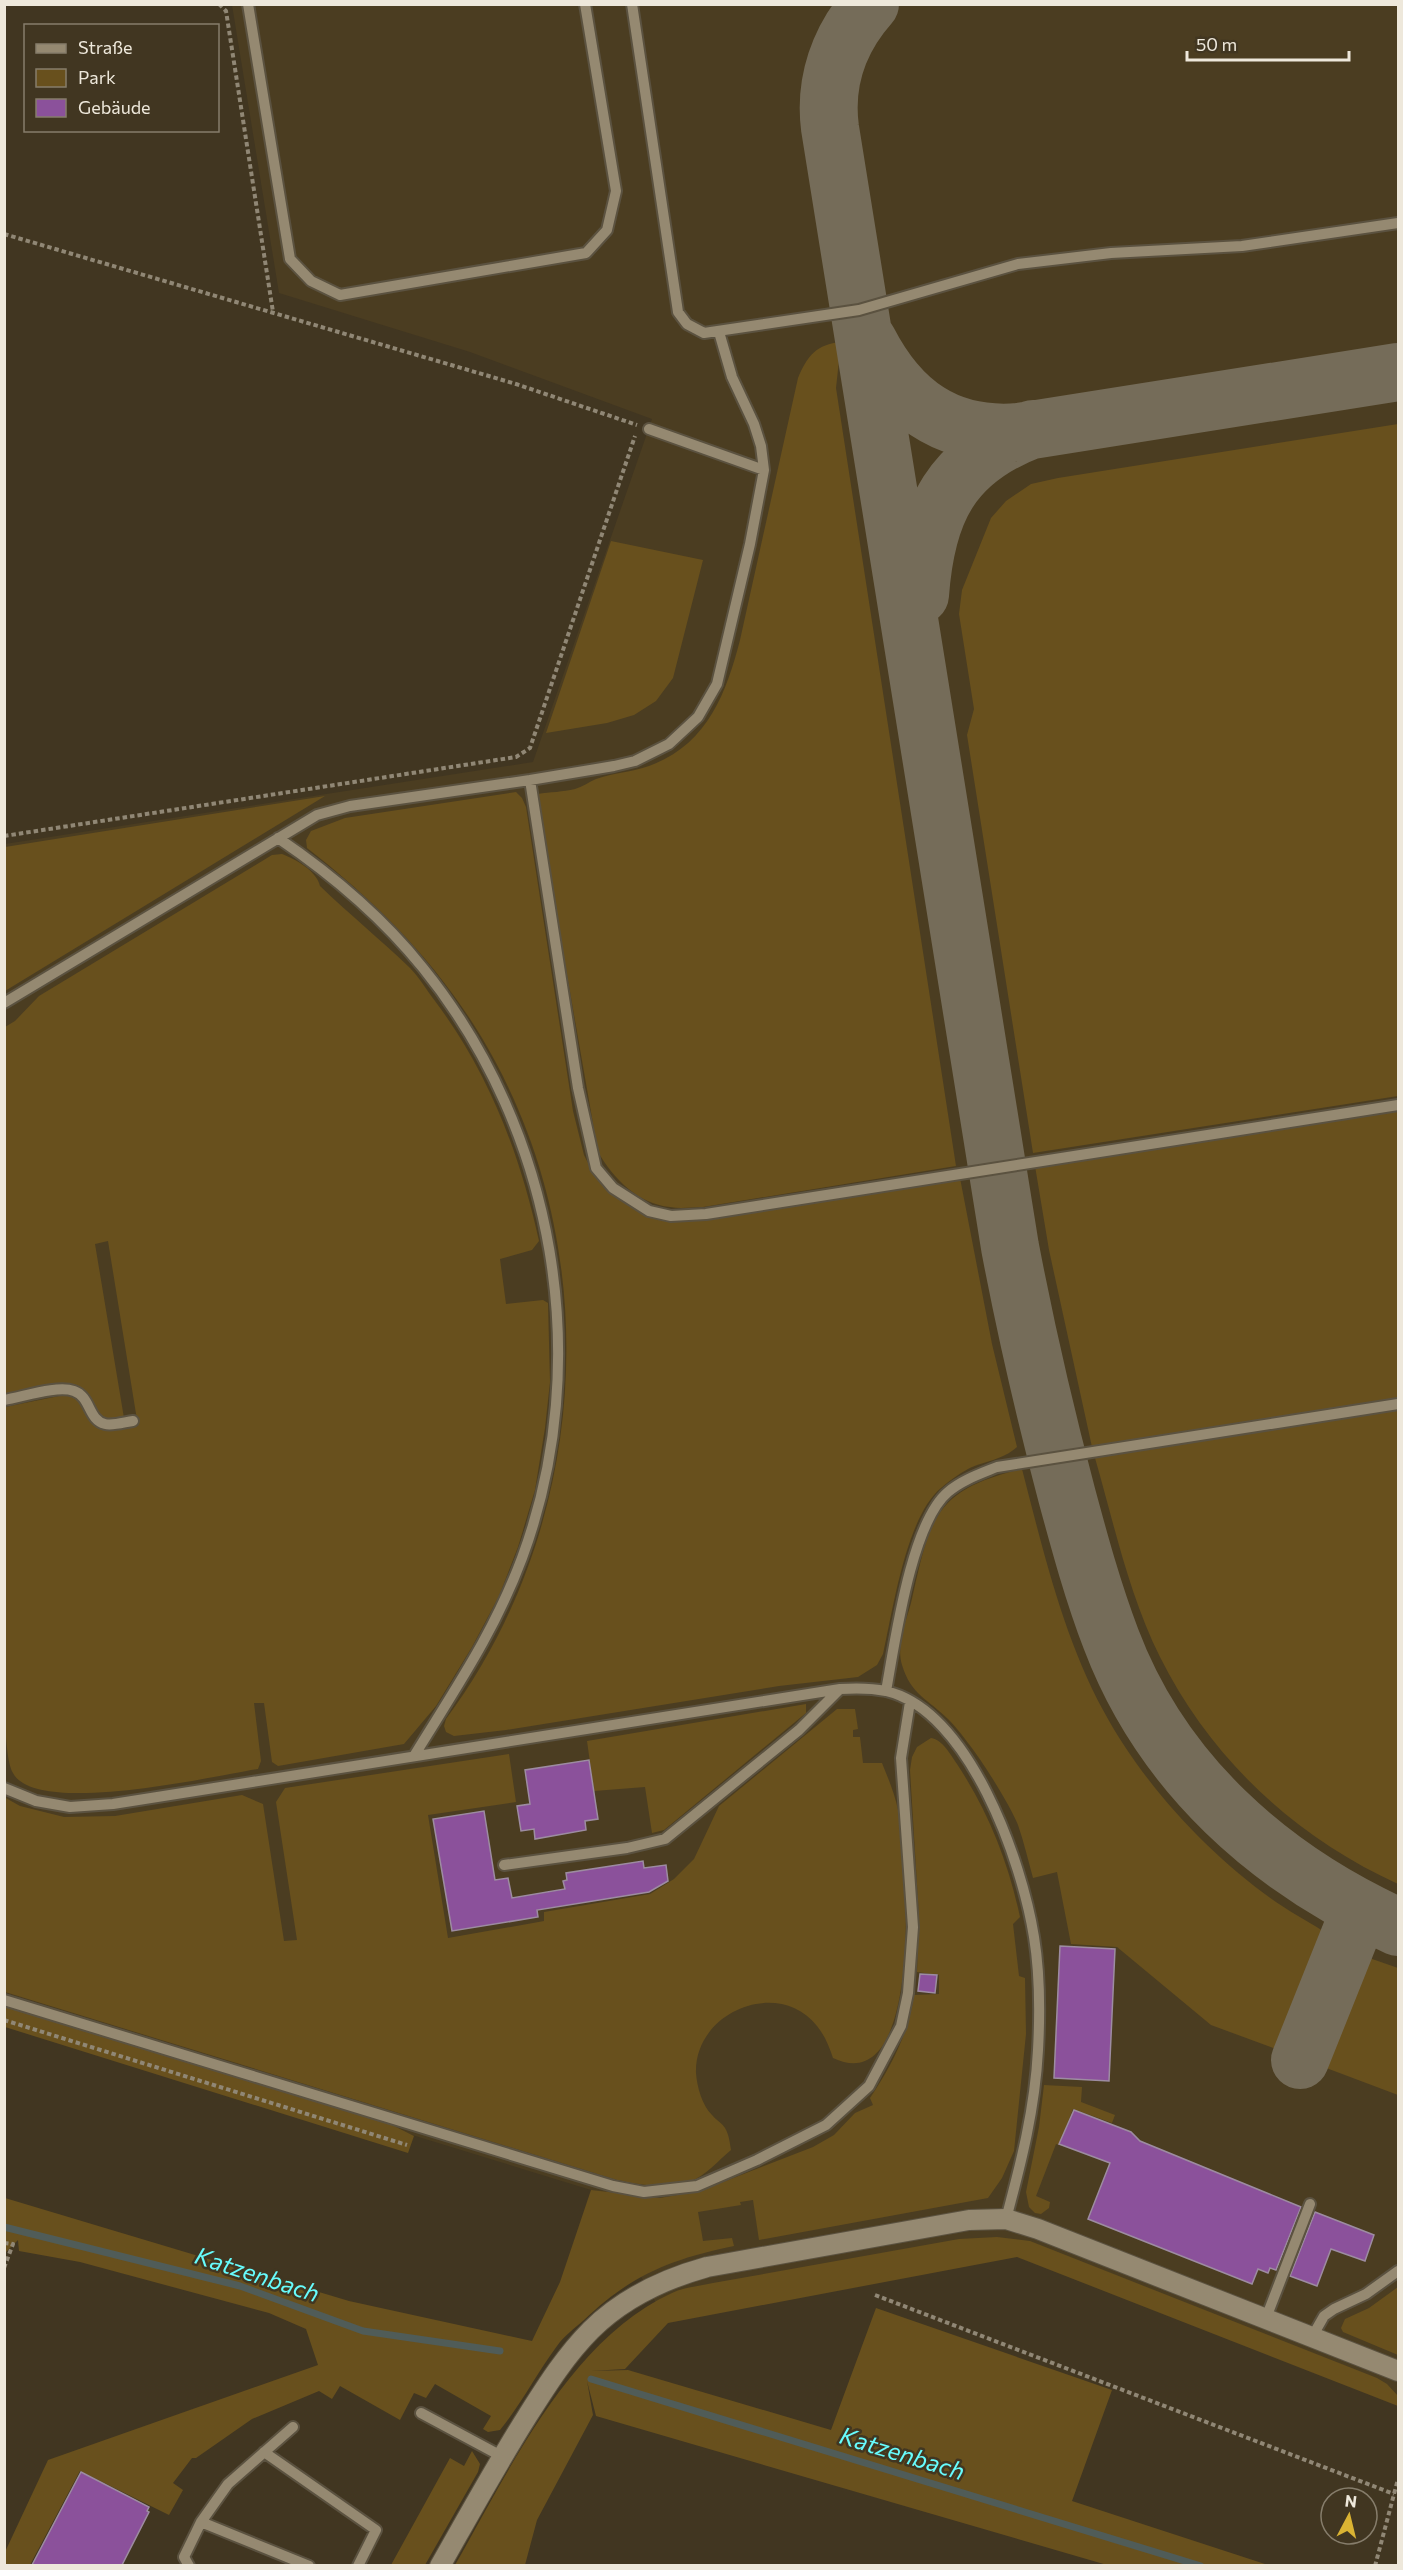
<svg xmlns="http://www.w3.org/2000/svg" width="1403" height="2570" viewBox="0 0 1403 2570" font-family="Commissioner,sans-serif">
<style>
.built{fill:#4b3d21}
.green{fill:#68501d}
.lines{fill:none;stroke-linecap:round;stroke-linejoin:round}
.stream{stroke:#505c58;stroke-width:7}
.taxiway{stroke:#756c59;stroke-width:58}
.building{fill:#8b519b;stroke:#9d8ca1;stroke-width:1.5}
.lane-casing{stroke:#5b5240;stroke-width:14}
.street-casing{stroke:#5b5240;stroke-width:22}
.path{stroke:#908775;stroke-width:4;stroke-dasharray:4.5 3;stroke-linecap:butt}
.lane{stroke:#958971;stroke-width:10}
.street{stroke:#958971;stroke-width:20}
.labels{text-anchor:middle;stroke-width:5;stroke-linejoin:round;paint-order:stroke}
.water-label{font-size:24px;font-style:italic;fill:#67fcfd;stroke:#413621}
</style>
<rect width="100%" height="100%" fill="#413621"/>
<path class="built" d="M 232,5 L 1398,5 L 1398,2400 L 1015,2252 L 666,2320 L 591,2190 L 5,2010 L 5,844 L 533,762 L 652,419 L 470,352 L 279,293 Z"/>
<path class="green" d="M 841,342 L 836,388 L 956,1166 L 703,1207 C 693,1207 681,1209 670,1207 C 638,1204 613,1178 598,1152 L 537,803 L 538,794 C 550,792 563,792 575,789 C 582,787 589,782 596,779 C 613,773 632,772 649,766 C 707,745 726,694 740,640 L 798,378 C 807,356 817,344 841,342 Z
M 1398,424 L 1398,1096 L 1033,1153 L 967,735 L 974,709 L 959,614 L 962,590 L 991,518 L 1006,501 L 1031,484 L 1058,478 Z
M 611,541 L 703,560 L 673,678 L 656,701 L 634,715 L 607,723 L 546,733 Z
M 516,792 L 522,798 L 526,807 L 573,1111 L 584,1155 L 594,1175 L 613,1194 L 670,1218 L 960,1178 L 992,1344 L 1017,1447 C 1003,1460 984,1461 968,1469 C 959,1474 949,1481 941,1488 C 906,1517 893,1610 883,1654 L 877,1665 L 858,1677 L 779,1686 L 506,1730 L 454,1736 L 446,1732 L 444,1726 L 446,1719 C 586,1531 606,1267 495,1061 C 449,975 383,907 307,848 L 306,840 L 311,831 L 345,818 Z
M 325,796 L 5,991 L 5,847 Z
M 282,854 C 295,859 317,871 320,886 C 349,914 381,940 410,968 C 420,978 427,991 435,1001 C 489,1073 520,1154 539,1241 L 532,1250 L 500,1259 L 506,1304 L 543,1300 L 548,1303 L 550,1382 L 545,1428 L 535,1490 L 518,1547 L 499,1596 L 472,1647 L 436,1706 L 404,1744 L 278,1766 L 272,1762 L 264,1703 L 254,1703 L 261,1761 L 258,1769 C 214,1776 36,1817 13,1773 C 7,1763 6,1735 5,1723 L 5,1407 L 69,1394 L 79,1397 C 100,1433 97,1431 138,1426 L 108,1241 L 95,1244 L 124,1418 C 118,1418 109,1420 103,1417 C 91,1412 95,1393 74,1384 L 5,1394 L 5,1027 L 15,1021 L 39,996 L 272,855 Z
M 1398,1109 L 1398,1400 L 1092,1447 L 1049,1250 L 1035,1166 Z
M 1398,1410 L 1398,1884 C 1295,1837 1211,1759 1160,1657 C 1129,1595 1114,1524 1095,1458 Z
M 1022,1469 C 1043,1550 1063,1636 1103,1710 C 1142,1783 1210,1857 1279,1904 C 1295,1915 1313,1924 1329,1935 L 1284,2052 L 1211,2025 L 1117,1947 L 1071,1944 L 1057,1872 L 1033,1878 C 1028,1860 1024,1842 1018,1825 C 1011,1807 986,1767 974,1751 C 966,1740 957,1728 948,1719 C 928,1699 911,1695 902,1665 C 896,1646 906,1621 911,1603 C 930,1520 932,1490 1022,1469 Z
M 806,1704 L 806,1713 L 664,1830 L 652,1833 L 645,1787 L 594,1791 L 587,1741 Z
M 837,1709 L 855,1709 L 858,1729 L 853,1730 L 853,1737 L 860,1737 L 863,1763 L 882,1763 C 888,1778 895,1794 898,1810 C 907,1854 926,2102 833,2058 C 829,2046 825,2036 817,2026 C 778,1977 694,2012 696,2073 C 697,2087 702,2105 712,2115 C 716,2120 722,2123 725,2128 C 729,2134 730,2144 731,2150 C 719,2160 705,2176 691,2181 C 667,2190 641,2185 617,2180 L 5,1992 L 4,1797 L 20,1806 L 64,1817 L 115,1816 L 242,1795 L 263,1804 L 284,1941 L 297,1940 L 276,1802 L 285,1788 L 509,1754 L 516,1802 L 428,1815 L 448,1938 L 544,1921 L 544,1912 L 650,1894 L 674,1879 L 694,1859 L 719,1806 Z
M 931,1738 C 943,1740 950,1754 957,1764 C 988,1811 1008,1861 1020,1917 L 1013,1924 L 1019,1976 L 1025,1978 L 1026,2034 L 1014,2151 L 1002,2178 L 988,2198 L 759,2240 L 753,2200 L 740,2202 L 741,2205 L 698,2212 L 703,2241 L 732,2238 L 734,2246 C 671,2259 631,2275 584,2320 C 575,2328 564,2336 557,2346 C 537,2373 522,2403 500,2430 L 488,2432 L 483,2429 L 491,2416 L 435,2384 L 426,2398 L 414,2393 L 400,2420 L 340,2386 L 332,2399 L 319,2391 L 252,2419 L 196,2458 L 192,2458 L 173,2483 L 183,2490 L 169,2515 L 80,2471 L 30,2565 L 5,2565 L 5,2552 L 48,2460 L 318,2365 L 306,2329 L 269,2313 L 80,2262 L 19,2251 L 18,2240 L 5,2253 L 5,2198 L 349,2301 L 532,2341 L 560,2282 L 591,2190 L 660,2198 L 700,2191 L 813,2147 L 834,2135 L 855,2113 L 873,2105 L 870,2098 C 891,2067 909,2032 914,1995 L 939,1994 L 939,1975 L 917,1972 L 919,1917 L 910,1770 L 912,1757 L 917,1747 Z
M 1355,1953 L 1398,1968 L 1398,2095 L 1313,2063 Z
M 4,2006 L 382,2120 L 414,2136 L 408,2153 L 5,2027 Z
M 1044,2085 L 1082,2087 L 1081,2102 L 1115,2115 L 1112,2123 L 1073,2109 L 1059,2145 L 1056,2144 L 1036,2196 L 1050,2202 L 1049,2208 L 1041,2214 L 1035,2213 L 1029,2207 L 1026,2192 L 1039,2127 Z
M 997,2237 L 1030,2241 L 1377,2378 L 1387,2384 L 1398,2396 L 1398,2406 L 1017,2257 L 668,2323 L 625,2369 L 591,2371 L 628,2370 L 831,2430 L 876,2308 L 1112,2390 L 1072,2501 L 1268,2565 L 1107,2565 L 596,2416 L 587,2381 L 593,2415 L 537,2520 L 525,2565 L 455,2565 C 509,2471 569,2340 672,2293 C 684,2287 700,2286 713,2283 L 959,2239 Z
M 1398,2287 L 1398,2355 L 1343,2332 L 1341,2328 L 1345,2319 L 1369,2308 Z
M 472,2451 L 480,2464 L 478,2472 L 425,2565 L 391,2565 L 450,2458 L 464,2466 Z"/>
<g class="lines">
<path class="stream" d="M 4,2227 L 240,2286 L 363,2331 L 500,2351
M 591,2379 L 1201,2566"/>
<path class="taxiway" d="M 870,4 C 839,39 824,82 830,128 L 1010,1247 C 1026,1331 1045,1413 1067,1496 C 1080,1544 1093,1592 1111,1639 C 1162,1774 1270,1869 1398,1927
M 868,341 C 900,403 947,438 1019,432 L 1398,372
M 920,595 C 926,511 951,460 1033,429
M 1300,2060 L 1360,1910"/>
</g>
<path class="building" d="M 589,1760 L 598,1819 L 585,1821 L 586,1830 L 535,1839 L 534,1829 L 521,1831 L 517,1806 L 530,1804 L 525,1770 Z
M 484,1811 L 495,1880 L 508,1878 L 512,1898 L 565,1889 L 563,1881 L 567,1880 L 566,1873 L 643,1861 L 644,1868 L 666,1865 L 668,1881 L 649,1892 L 537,1910 L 538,1917 L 452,1931 L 433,1819 Z
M 1060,1946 L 1115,1949 L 1109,2081 L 1054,2078 Z
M 920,1974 L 937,1975 L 935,1993 L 918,1991 Z
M 1074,2110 L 1131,2132 L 1140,2141 L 1301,2207 L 1276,2270 L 1270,2268 L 1268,2273 L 1258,2269 L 1252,2284 L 1088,2219 L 1110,2163 L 1059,2144 Z
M 1315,2212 L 1374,2235 L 1365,2261 L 1331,2249 L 1317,2286 L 1290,2276 Z
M 81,2472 L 149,2507 L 147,2511 L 149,2512 L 122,2565 L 32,2565 Z"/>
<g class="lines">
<g class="lane-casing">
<path id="lane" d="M 248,4 L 290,259 L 311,281 L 340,295 L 586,253 L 607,230 L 616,191 L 585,4
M 632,4 L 678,312 L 687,324 L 704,333 L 859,310 L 1018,264 L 1111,253 L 1242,246 L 1398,223
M 649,429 L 764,470
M 530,780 L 578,1088 L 596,1168 L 613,1188 L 649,1211 L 671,1216 L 706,1214 L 1398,1105
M 278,838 C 331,874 383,918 423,968 C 555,1131 595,1361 522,1558 C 494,1633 455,1689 414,1756
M 4,1003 L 317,815 L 350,806 L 530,780 L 614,766 L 635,761 L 669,744 L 698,717 L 717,684 L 750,544 L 764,470 L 761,446 L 754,424 L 732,377 L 719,332
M 4,1400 C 23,1397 57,1385 74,1391 C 91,1397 88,1420 105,1424 C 113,1426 125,1422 133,1421
M 886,1691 C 895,1642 911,1523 948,1492 C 962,1480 980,1474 997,1467 L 1398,1404
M 4,1788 L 36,1801 L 70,1807 L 113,1804 L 840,1689 C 855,1688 871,1688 886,1691 C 970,1711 1022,1862 1034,1937 C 1040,1974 1040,2013 1038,2050 C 1035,2109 1021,2163 1006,2219
M 504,1865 L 627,1848 L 665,1839 L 799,1730 L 840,1689
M 4,2000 L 613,2186 L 644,2192 L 697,2186 L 757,2160 L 826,2125 L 869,2086 L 901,2026 L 908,1993 L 913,1927 L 901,1758 L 910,1702
M 1266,2318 L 1310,2204
M 1312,2337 L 1324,2316 L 1334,2309 L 1366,2294 L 1398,2271
M 421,2413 L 503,2457
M 264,2452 L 376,2530 L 358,2566
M 201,2522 L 309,2566
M 189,2566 L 184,2557 L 201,2522 L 228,2484 L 293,2427"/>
</g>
<g class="street-casing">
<path id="street" d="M 440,2566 C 469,2515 497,2464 528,2415 C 547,2385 566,2355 591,2330 C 622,2299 664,2279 707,2267 L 969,2220 L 1006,2219 L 1038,2229 L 1398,2371"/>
</g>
<path class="path" d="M 219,4 L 226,11 L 273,312
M 4,234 L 516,384 L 637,425
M 4,836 L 516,757 L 530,748 L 635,436
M 4,2020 L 407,2145
M 4,2243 L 13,2244 L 4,2268
M 875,2295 L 1394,2494
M 1375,2566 L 1398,2479"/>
<use href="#lane" class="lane"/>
<use href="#street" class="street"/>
</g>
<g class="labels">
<g class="water-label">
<text transform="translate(257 2275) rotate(18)" y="8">Katzenbach</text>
<text transform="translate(902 2454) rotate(17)" y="8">Katzenbach</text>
</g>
</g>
<rect width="1403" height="2570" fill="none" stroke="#eee8db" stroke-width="12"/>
<rect x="24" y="24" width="195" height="108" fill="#413621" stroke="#867d6b" stroke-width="1.5"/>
<rect x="36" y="44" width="30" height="9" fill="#958971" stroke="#867d6b" stroke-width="1.5"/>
<text x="78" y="54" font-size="18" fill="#eee8db">Straße</text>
<rect x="36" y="69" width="30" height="18" fill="#68501d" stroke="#867d6b" stroke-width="1.5"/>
<text x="78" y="84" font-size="18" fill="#eee8db">Park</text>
<rect x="36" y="99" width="30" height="18" fill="#8b519b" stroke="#867d6b" stroke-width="1.5"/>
<text x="78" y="114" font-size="18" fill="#eee8db">Gebäude</text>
<g transform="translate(1349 2516) rotate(7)"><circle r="28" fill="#413621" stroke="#867d6b" stroke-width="1.5"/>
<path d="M0-4.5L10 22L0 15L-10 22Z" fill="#dab333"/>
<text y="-9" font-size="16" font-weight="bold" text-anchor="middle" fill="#eee8db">N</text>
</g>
<path d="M1187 51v9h162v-9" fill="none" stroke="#eee8db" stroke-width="3"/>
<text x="1196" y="51" font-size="18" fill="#eee8db" stroke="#413621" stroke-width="4.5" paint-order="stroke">50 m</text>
</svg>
